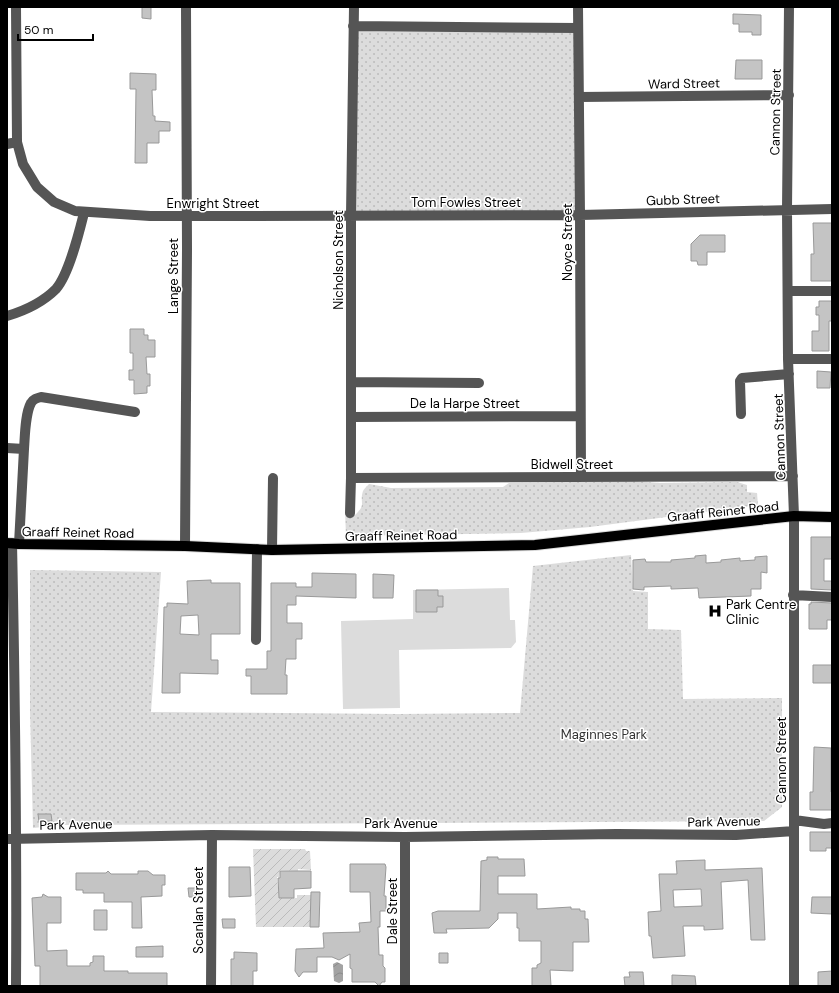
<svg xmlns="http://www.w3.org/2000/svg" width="839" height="993" viewBox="0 0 839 993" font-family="'DM Sans',sans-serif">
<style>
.grass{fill:url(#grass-dots)}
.garden{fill:url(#garden-furrows)}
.pitch{fill:#dcdcdc}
.water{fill:url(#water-waves)}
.building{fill:#c4c4c4;stroke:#999;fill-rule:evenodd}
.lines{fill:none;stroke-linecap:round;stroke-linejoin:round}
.major-casing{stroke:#dbdbdb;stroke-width:12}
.minor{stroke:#555;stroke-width:10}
.major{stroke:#000;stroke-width:10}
.labels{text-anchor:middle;stroke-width:3;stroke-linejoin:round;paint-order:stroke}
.street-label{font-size:13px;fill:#000;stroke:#fff}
.poi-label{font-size:13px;fill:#000;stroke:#fff;text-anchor:start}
.park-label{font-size:13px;fill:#333;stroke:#fff}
</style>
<defs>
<pattern id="grass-dots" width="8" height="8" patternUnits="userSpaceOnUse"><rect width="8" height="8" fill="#dcdcdc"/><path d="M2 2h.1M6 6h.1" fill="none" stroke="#bbb" stroke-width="1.8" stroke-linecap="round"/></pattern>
<pattern id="garden-furrows" width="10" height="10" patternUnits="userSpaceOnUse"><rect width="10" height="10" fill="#dcdcdc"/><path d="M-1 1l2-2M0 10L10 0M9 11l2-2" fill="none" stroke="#bbb"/></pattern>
<pattern id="water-waves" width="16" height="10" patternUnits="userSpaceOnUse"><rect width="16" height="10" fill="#a3a3a3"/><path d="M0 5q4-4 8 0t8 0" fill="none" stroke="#8b8b8b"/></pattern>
</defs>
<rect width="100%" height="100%" fill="#fff"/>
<path class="grass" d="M 353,26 L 578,28 L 580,215 L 351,215 Z
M 633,481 L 660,483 L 737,482 L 747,485 L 747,492 L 757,493 L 758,505 L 590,527 L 521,533 L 346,536 L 345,510 L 351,515 L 355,515 C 367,504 359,503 363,491 C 364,489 367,486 369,484 L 391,488 L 503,487 L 509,483 Z
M 631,555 L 633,591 L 648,592 L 648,629 L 681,630 L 683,699 L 782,698 L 782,807 L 764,821 L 62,825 L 33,828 L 30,711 L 30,570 L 161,572 L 151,712 L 399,714 L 520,713 L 533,566 Z"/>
<path class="garden" d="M 253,849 L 305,849 L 306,851 L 310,851 L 311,870 L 298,869 L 298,871 L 280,870 L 279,877 L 277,877 L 279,898 L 297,898 L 297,895 L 311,895 L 310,927 L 256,927 Z"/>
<path class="pitch" d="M 509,588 L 510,620 L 515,620 L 516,642 L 511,648 L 399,650 L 400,708 L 343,709 L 341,621 L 413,619 L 413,590 Z"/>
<path class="water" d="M 337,962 L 343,965 L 343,981 L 339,983 L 334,981 L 333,964 Z"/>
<path class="building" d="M 142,7 L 151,7 L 151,19 L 142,18 Z
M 733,14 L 761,15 L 761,35 L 752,35 L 752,32 L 739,32 L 739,24 L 733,24 Z
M 736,60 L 762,60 L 762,79 L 735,79 Z
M 130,73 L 156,74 L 156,90 L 152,90 L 153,116 L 155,116 L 155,121 L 170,122 L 170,131 L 159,131 L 159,143 L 147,143 L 147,163 L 135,163 L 136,89 L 130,89 Z
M 813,223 L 832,223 L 832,281 L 811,281 L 811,254 L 814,254 Z
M 700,235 L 725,235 L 725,252 L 707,252 L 707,265 L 698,265 L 697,261 L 691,261 L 691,244 Z
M 819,301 L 832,301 L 832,321 L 829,321 L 829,351 L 812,351 L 812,331 L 819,331 L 819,315 L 816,315 L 816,307 L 819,307 Z
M 130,329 L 144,329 L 144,335 L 148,335 L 148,340 L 155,340 L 155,357 L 146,357 L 147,374 L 150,374 L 150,386 L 147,386 L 147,393 L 134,394 L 134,380 L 129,380 L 129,370 L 133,370 L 133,353 L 130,353 Z
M 817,371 L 831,372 L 830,388 L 817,388 Z
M 811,537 L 832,537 L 832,559 L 824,559 L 824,581 L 832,581 L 832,590 L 811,589 Z
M 706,555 L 706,563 L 721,562 L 721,560 L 740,558 L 740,561 L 755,560 L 755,557 L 767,556 L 767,573 L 761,572 L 761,589 L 751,589 L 751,596 L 699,598 L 698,588 L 671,589 L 671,586 L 644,587 L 644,590 L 633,589 L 633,560 L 645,559 L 646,562 L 671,562 L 671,560 L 695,558 L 695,556 Z
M 312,573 L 356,574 L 356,598 L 296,596 L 296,605 L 287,605 L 287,623 L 302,623 L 302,639 L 296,639 L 296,659 L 286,659 L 285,675 L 287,675 L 287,694 L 251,694 L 251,676 L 246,676 L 246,669 L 267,669 L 267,651 L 271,651 L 271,583 L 296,583 L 296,587 L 312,587 Z
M 373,574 L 394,575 L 393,598 L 373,598 Z
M 211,580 L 211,583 L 240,583 L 240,634 L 211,634 L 211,660 L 218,660 L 218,674 L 180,673 L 180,693 L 162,693 L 164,607 L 167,607 L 167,603 L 188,604 L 187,581 ZM 198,615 L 199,635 L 180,634 L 181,616 Z
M 416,590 L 438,590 L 438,596 L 443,596 L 443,607 L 437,607 L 437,612 L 416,612 Z
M 811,602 L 832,603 L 832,620 L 827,620 L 827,629 L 809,629 L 809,604 L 811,604 Z
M 813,665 L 832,665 L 832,683 L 813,683 Z
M 814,747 L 831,748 L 831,792 L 832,792 L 832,810 L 810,810 L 810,792 L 813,792 Z
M 38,814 L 51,814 L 52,821 L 39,822 Z
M 810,832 L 832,832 L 832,848 L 826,848 L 826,851 L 810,851 Z
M 487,857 L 498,857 L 498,859 L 524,859 L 525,876 L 498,876 L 498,894 L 537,894 L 537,909 L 571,907 L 571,909 L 580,909 L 580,911 L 585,911 L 585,919 L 588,919 L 589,942 L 573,942 L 573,971 L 550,970 L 551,986 L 532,986 L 532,968 L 537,968 L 537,965 L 541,963 L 541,941 L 519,941 L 519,928 L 517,928 L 517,913 L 498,913 L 498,919 L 489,928 L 446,929 L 447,933 L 434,933 L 432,913 L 438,911 L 480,911 L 481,861 L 487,860 Z
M 705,860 L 705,870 L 762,868 L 765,940 L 751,940 L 748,880 L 721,882 L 723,929 L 704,930 L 704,926 L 683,926 L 685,956 L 653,958 L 651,936 L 649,936 L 648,912 L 661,911 L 659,874 L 677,874 L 676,861 ZM 701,889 L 702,906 L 674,907 L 673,890 Z
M 350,864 L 385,864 L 386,867 L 384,896 L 386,896 L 386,911 L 380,911 L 380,927 L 378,927 L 379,955 L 383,955 L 383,966 L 385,968 L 385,982 L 382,982 L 379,986 L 375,982 L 352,982 L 352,969 L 350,968 L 350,954 L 339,960 L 332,957 L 317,957 L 317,972 L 303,972 L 299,977 L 295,971 L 296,949 L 324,948 L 323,933 L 360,932 L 359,923 L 371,922 L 370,892 L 350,892 Z
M 229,867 L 250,867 L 251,896 L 229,897 Z
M 108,871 L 111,874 L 138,874 L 138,871 L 148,871 L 153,875 L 165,875 L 165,885 L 162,885 L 162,896 L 141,897 L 142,928 L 132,928 L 132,902 L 104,902 L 104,893 L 83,893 L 83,890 L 76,890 L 76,873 L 106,873 Z
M 280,871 L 311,871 L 311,888 L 294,889 L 294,898 L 279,898 L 278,878 L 280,878 Z
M 188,888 L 199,888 L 199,897 L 189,897 Z
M 311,892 L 320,892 L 319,927 L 310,927 Z
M 43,894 L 48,897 L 61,897 L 61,923 L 47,923 L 47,951 L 67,950 L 67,966 L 90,966 L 90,963 L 93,962 L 93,956 L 104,956 L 104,971 L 128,971 L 128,973 L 167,973 L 167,986 L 40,986 L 40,966 L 35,966 L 32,898 L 42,897 Z
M 812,897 L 832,897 L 832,914 L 811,913 Z
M 94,910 L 107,910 L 107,930 L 94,930 Z
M 222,919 L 235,919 L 235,928 L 223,928 Z
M 163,946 L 163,957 L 136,957 L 136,947 Z
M 234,952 L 257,953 L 257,971 L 253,971 L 253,986 L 231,986 L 231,959 L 234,959 Z
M 439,953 L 448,953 L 448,963 L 439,963 Z
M 832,971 L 832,986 L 818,986 L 818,972 Z
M 629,972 L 643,972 L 644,986 L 625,986 L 624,977 L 630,977 Z
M 672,975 L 695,976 L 696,986 L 672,986 Z"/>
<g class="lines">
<g class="major-casing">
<path id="major" d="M 7,543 L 19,544 L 185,546 L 272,550 L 535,545 L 794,516 L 832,517"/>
</g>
<path class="minor" d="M 16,7 L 17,142 L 23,164 L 37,187 L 54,202 L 75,211 L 150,216 L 220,216 L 580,215 L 832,209
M 578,7 L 580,215 L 581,477
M 789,7 L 787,209 L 788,359 L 794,516 L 794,986
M 353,26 L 578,28
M 579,97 L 789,95
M 7,144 L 17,142
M 788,291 L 832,291
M 7,316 C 24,311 43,302 56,289 C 69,274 79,233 84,213
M 788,359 L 832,359
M 351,382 L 479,383
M 741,414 L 740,381 L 742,378 L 789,374
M 351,417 L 580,416
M 7,448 L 24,449 L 19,544
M 24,449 C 25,436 25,414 31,403 C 33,399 37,398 41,397 L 135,412
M 351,478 L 793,476
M 350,513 L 351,478 L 351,215 L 354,7
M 12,543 C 15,691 17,838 16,986
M 185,546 L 187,249 L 186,7
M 272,550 L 273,478
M 793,595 L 832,597
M 256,640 L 257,549
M 794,820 L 824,824 L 832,823
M 405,837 L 405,986
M 7,839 L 212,835 L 405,837 L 617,834 L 736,835 L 794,831
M 211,986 L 212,835"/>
<use href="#major" class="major"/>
</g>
<defs>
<g id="hospital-bare" transform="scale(1.08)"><path d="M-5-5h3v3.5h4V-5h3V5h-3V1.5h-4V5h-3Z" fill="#000" stroke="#fff" stroke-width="2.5" paint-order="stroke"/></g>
</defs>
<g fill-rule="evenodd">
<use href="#hospital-bare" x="715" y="611"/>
</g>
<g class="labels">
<g class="street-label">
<text transform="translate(684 83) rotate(-1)" y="5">Ward Street</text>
<text transform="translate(775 112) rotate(-89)" y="5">Cannon Street</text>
<text transform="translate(683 199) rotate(-2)" y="5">Gubb Street</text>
<text x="466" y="207">Tom Fowles Street</text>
<text x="213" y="208">Enwright Street</text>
<text transform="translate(567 242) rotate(-90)" y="5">Noyce Street</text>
<text transform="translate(338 260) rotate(-90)" y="5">Nicholson Street</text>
<text transform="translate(173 276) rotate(-90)" y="5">Lange Street</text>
<text x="465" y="408">De la Harpe Street</text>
<text transform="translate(779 437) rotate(-92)" y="5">Cannon Street</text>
<text x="572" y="469">Bidwell Street</text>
<text transform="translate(723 511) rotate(-6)" y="5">Graaff Reinet Road</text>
<text transform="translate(78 532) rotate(1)" y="5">Graaff Reinet Road</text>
<text transform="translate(401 535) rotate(-1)" y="5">Graaff Reinet Road</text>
<text transform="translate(781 760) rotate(-90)" y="5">Cannon Street</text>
<text transform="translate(724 821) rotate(-1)" y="5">Park Avenue</text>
<text x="401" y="828">Park Avenue</text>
<text transform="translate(76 824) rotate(-1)" y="5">Park Avenue</text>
<text transform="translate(198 910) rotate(-90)" y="5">Scanlan Street</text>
<text transform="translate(392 911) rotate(-90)" y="5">Dale Street</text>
</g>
<g class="poi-label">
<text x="726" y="609">Park Centre<tspan x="726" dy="15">Clinic</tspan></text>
</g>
<g class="park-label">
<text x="604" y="739">Maginnes Park</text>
</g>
</g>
<rect width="839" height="993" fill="none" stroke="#000000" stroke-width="16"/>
<path d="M18 34v6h75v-6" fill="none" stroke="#000000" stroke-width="2"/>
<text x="24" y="34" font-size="12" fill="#000000" stroke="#ffffff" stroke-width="3" paint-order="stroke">50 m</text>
</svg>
